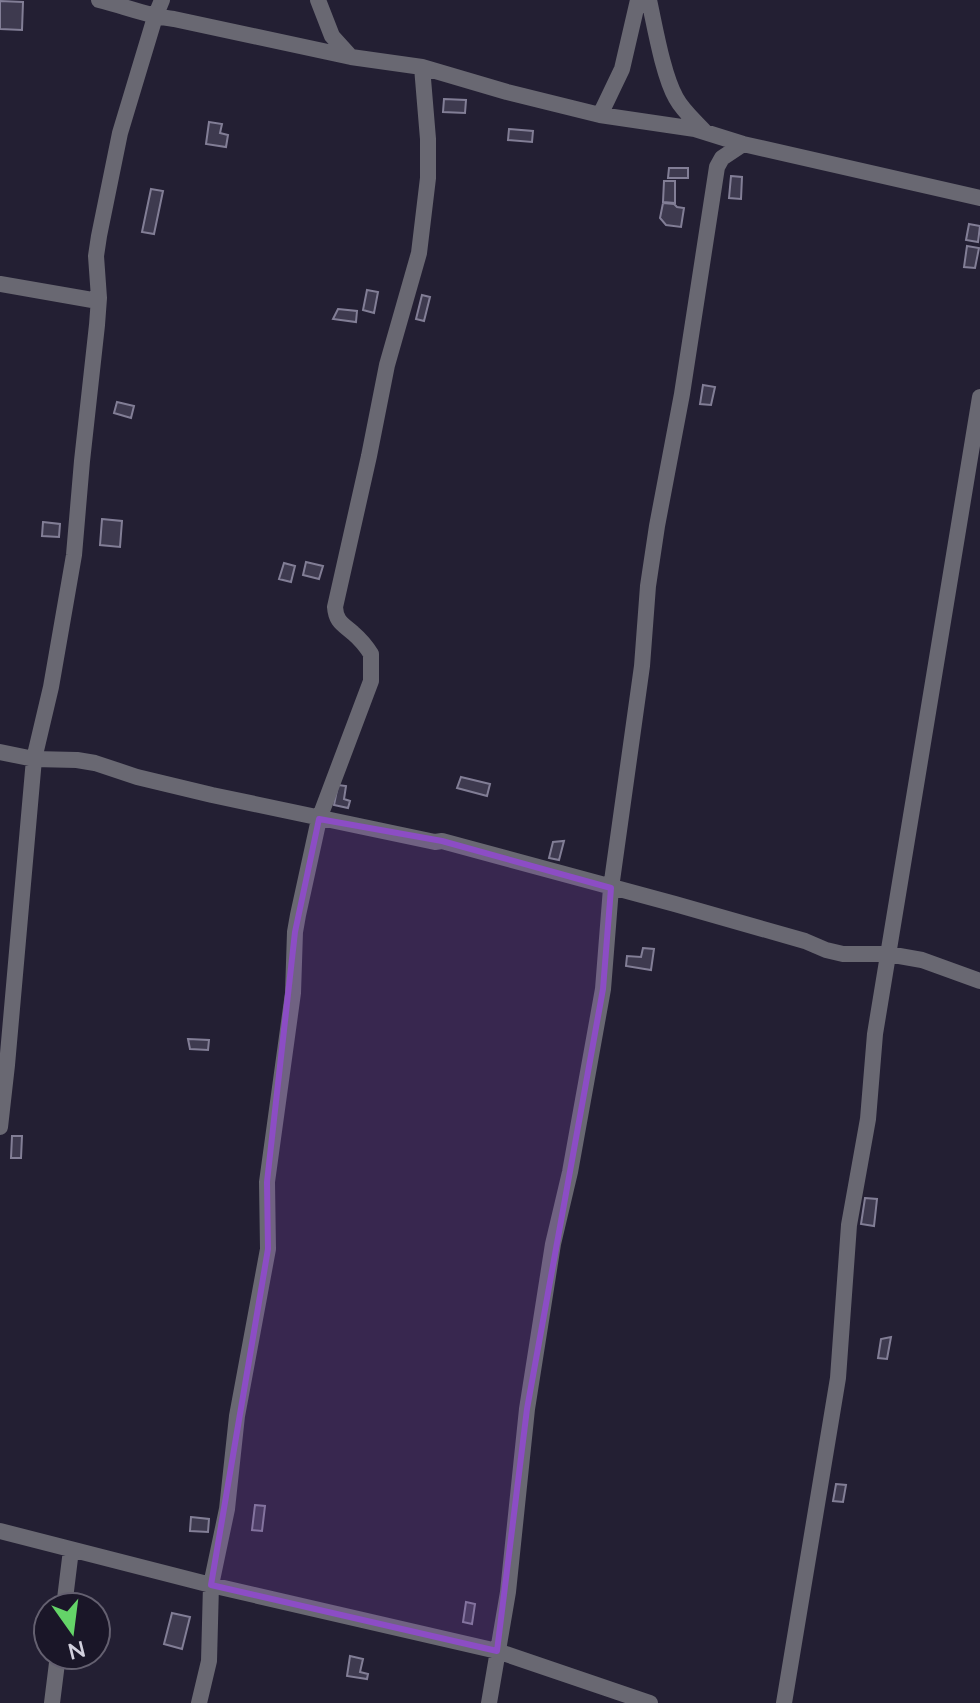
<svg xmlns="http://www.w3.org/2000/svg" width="980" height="1703" viewBox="0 0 980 1703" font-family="Lato,sans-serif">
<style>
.building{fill:#3e3a4f;stroke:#827e96;stroke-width:2}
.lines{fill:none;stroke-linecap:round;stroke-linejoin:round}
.minor{stroke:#696872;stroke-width:16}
.marked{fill:#8c4dc5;fill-opacity:0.2;stroke:#8c4dc5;stroke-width:6;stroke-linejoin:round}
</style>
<rect width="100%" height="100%" fill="#231f33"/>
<path class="building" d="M 0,1 L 23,2 L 22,30 L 0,29 Z
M 444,99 L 466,100 L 465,113 L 443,112 Z
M 209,122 L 222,124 L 220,133 L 228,135 L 226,147 L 206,144 Z
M 509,129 L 533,131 L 532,142 L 508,140 Z
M 669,168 L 688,168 L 688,178 L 668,178 Z
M 731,176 L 742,177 L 741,199 L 729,198 Z
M 664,181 L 675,181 L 675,203 L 663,202 Z
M 151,189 L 163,191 L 154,234 L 142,232 Z
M 663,203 L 674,204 L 677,207 L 684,208 L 681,227 L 666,225 L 660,218 Z
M 969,224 L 980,226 L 978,242 L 966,240 Z
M 967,246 L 979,248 L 975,268 L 964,267 Z
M 367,290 L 378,292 L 374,313 L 363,310 Z
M 422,295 L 430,297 L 424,321 L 416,319 Z
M 338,309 L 357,311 L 356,322 L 333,319 Z
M 703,385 L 715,387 L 711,405 L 700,404 Z
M 117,402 L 134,406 L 131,418 L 114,413 Z
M 102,519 L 122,521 L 120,547 L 100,545 Z
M 43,522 L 60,524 L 59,537 L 42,536 Z
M 306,562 L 323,566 L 319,579 L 303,575 Z
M 284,563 L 295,566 L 291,582 L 279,579 Z
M 461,777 L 490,784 L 487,796 L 457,788 Z
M 338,785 L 346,786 L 344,799 L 350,801 L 348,808 L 334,805 Z
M 564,841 L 559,860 L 549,858 L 553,842 Z
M 643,948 L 654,949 L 651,970 L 626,966 L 627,956 L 641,957 Z
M 188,1039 L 209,1040 L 208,1050 L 190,1049 Z
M 12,1136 L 22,1136 L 21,1158 L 11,1158 Z
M 865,1198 L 877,1199 L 874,1226 L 861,1224 Z
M 891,1337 L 887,1359 L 878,1358 L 881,1339 Z
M 836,1484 L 846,1485 L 843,1502 L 833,1501 Z
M 255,1505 L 265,1506 L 262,1531 L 252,1530 Z
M 191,1517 L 209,1519 L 208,1532 L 190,1531 Z
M 466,1602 L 475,1604 L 472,1624 L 463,1622 Z
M 172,1613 L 190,1617 L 182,1649 L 164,1644 Z
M 350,1656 L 363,1659 L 360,1672 L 368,1674 L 367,1679 L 347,1676 Z"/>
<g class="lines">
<path class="minor" d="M 99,0 C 124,6 148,16 174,19 L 351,57 L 422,67 L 507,92 L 600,115 L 695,129 L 743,144 L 980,198
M 318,0 L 332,36 L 351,57
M 649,0 C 655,27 663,75 676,98 C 683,111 695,121 705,132
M 600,115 L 622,69 L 638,0
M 0,284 L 98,301
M 0,752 L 34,759 L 77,760 L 95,763 L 137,777 L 212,795 L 435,842 L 442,841 L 675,904 L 805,941 L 826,950 L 843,954 L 888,954 L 922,960 L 980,981
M 0,1127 L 7,1065 L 34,759 L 51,687 L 74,555 L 82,461 L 97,325 L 99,298 L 96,256 L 99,236 L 120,133 L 155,17 L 162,0
M 0,1531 L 211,1585 L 497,1651 L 650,1703
M 64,1607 L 71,1550
M 52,1703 L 58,1655
M 199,1703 L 209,1661 L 211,1585 L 227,1509 L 237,1416 L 268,1249 L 267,1182 L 293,993 L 295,932 L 298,915 L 319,819 L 371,681 L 371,654 C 366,646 360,639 353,633 C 343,624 336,622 335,607 L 369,456 L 387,365 L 419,253 L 428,178 L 428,139 L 422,67
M 489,1703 L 508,1592 L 527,1409 L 553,1244 L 570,1172 L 603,989 L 611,888 L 642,666 L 648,586 L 657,526 L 682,394 L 717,167 L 722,158 L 743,144
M 784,1703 L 838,1378 L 849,1225 L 868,1119 L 875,1034 L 980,397"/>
</g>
<path class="marked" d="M 319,819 L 442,841 L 611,888 L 603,989 L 527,1409 L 497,1651 L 211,1585 L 268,1249 L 267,1182 L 295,932 Z"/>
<g transform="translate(72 1631) rotate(166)"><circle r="38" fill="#1a1628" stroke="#646070" stroke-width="2"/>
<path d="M0-6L14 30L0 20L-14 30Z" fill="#64d468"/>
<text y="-12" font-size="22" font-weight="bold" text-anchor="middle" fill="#d2d0dd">N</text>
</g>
</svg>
